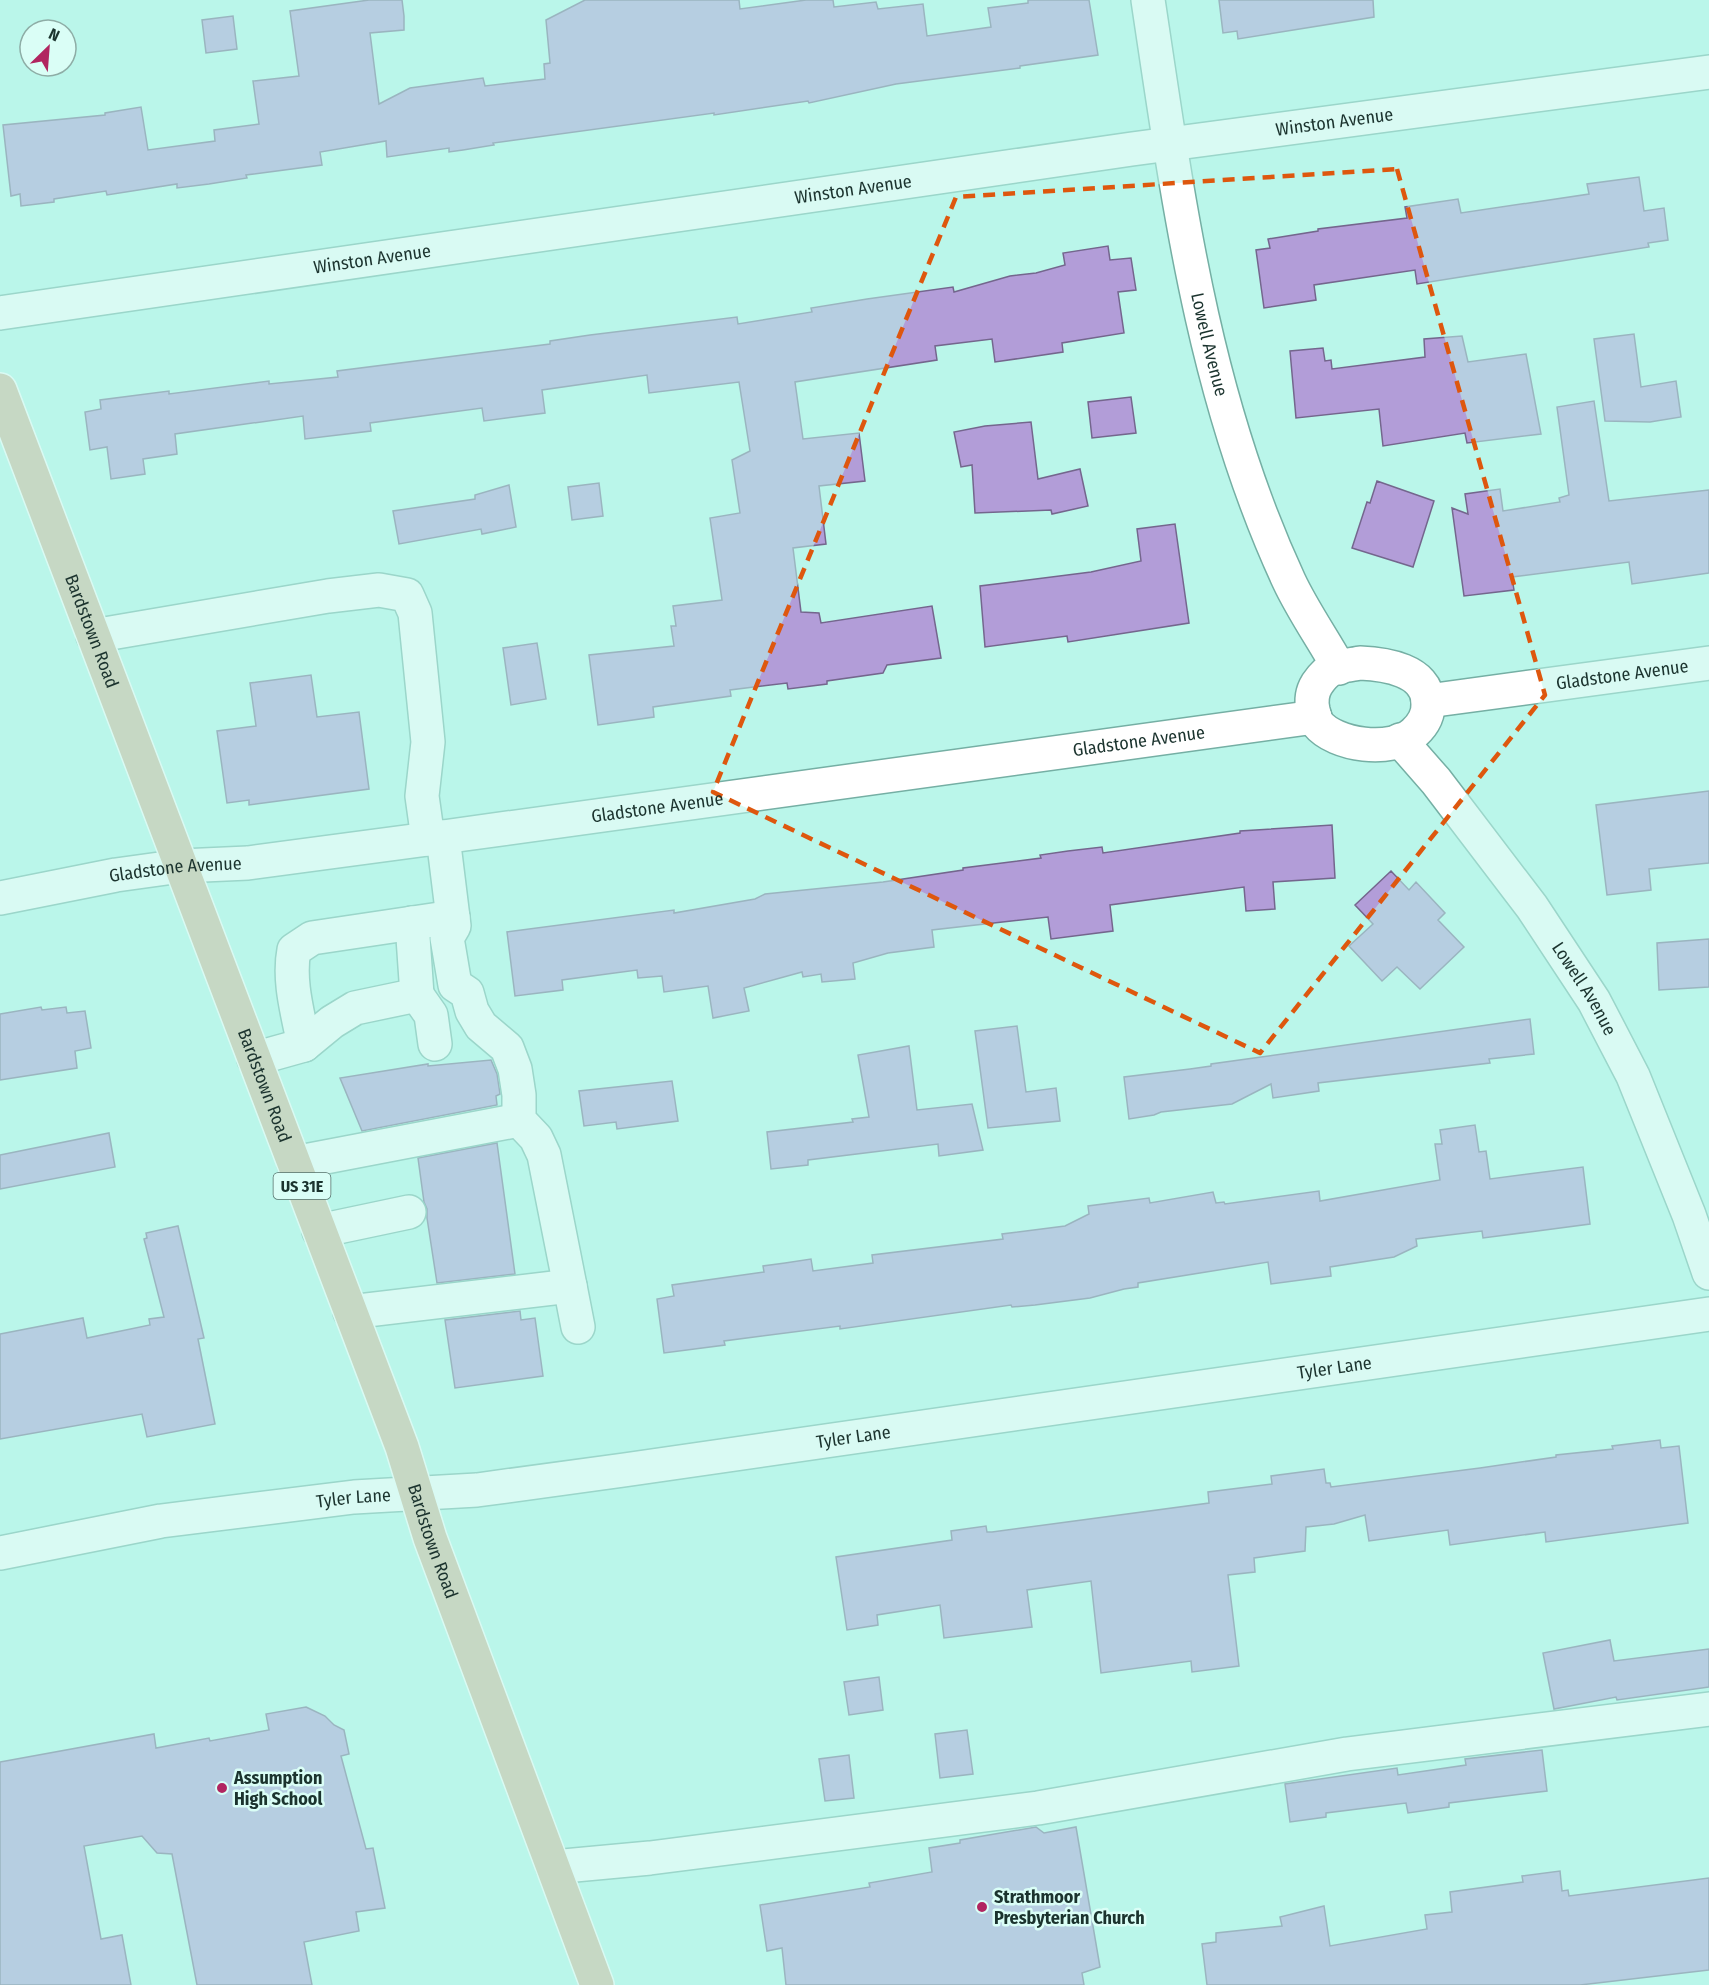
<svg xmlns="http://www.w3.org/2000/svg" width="1709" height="1985" viewBox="0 0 1709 1985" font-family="'Fira Sans Condensed',sans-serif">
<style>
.building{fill:#b29dd8;stroke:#74668d;stroke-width:1.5}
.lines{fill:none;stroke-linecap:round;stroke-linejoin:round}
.minor-casing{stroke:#75afa4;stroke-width:36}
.major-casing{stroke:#fff;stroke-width:36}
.minor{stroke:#fff;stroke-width:33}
.major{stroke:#d5b497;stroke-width:33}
.marked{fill:none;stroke:#de570e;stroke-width:4.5;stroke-dasharray:12 8;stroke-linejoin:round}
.poi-dot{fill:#b12560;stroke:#dafef6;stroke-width:2}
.labels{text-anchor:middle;stroke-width:5;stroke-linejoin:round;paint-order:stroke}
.shield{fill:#dafef6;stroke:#54706a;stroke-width:1.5}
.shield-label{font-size:16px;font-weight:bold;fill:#1b332e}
.street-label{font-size:18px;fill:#1b332e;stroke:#dafef6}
.poi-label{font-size:18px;font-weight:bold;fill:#1b332e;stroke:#dafef6;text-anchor:start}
</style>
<rect width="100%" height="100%" fill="#baf6ea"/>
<path class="building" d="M 369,0 L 402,0 L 404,16 L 404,30 L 370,33 L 379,104 L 410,88 L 483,78 L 485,86 L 545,79 L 544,64 L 550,63 L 546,20 L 585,0 L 739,0 L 740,9 L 806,0 L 833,0 L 834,7 L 876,2 L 878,9 L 923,4 L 927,36 L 991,27 L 988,8 L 1028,3 L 1028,0 L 1089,0 L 1098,55 L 1020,66 L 1020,68 L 896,84 L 809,103 L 808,101 L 714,115 L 714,113 L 493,143 L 494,145 L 463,150 L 449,152 L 449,148 L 387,157 L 386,141 L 320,152 L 322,165 L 246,175 L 247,178 L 209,184 L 177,188 L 177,184 L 107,195 L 106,191 L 54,199 L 54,202 L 21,206 L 20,194 L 11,196 L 3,125 L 105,115 L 105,113 L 141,107 L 148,150 L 215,141 L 214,130 L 259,124 L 253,81 L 299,76 L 290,11 Z
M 1219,0 L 1373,0 L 1374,17 L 1238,39 L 1237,31 L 1223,33 Z
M 233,16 L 237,49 L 206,53 L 202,20 Z
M 1639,177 L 1644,211 L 1664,208 L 1668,240 L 1648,243 L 1649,247 L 1417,284 L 1415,270 L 1314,285 L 1316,300 L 1264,308 L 1256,250 L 1270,248 L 1268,239 L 1318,231 L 1318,229 L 1407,218 L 1405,207 L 1458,199 L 1461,213 L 1589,194 L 1587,184 Z
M 1108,246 L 1110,260 L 1131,258 L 1136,290 L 1118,292 L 1124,333 L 1062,343 L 1063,352 L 995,362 L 992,339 L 935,346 L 937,360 L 795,382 L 803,439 L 859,433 L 865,481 L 819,486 L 826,544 L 793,548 L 801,612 L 819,613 L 821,623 L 932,606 L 941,658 L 887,665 L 883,673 L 827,681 L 827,684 L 788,689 L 787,683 L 730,690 L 731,696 L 653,707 L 654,717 L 598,725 L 589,655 L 674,646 L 671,626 L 676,626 L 673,606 L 722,600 L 710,518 L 740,513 L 732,460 L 750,451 L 739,382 L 649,393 L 647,375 L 542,390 L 545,413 L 484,421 L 482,408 L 370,423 L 371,431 L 305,439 L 303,416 L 175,434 L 177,454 L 143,459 L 145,474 L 111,479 L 107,447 L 90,450 L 85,412 L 101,409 L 100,400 L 169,391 L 169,394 L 269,381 L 269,384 L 338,377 L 337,371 L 550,344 L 550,341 L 590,335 L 737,317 L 738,324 L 812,312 L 811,308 L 867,299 L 953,287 L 954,292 L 1010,276 L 1036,273 L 1065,265 L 1063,253 Z
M 1634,334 L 1641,387 L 1676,381 L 1681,417 L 1650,422 L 1605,421 L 1594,339 Z
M 1462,336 L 1468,362 L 1526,354 L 1541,434 L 1467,443 L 1465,433 L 1383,446 L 1379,409 L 1296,418 L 1290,351 L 1323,348 L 1325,361 L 1331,360 L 1332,369 L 1425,357 L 1424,339 Z
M 1131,397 L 1136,433 L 1092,438 L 1088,402 Z
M 1594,401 L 1609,501 L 1709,490 L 1709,573 L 1632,584 L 1629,562 L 1512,577 L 1514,590 L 1464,596 L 1452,508 L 1468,514 L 1465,494 L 1500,489 L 1503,511 L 1560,502 L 1559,498 L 1569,495 L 1557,407 Z
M 1031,422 L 1038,479 L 1080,469 L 1088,506 L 1052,514 L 1051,510 L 975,513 L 972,465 L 961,467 L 954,432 L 985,426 Z
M 1377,481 L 1434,501 L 1413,567 L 1352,548 L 1367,502 L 1370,503 Z
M 599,483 L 603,516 L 572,520 L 568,487 Z
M 509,485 L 516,527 L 482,534 L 481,529 L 399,544 L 393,511 L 475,499 L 475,495 Z
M 1175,524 L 1189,623 L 1068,642 L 1067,636 L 985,647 L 980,586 L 1091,572 L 1141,561 L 1137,529 Z
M 537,643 L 546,699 L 511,705 L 503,648 Z
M 311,675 L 317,717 L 359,712 L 369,789 L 249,805 L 249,800 L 227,803 L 217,731 L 256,726 L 250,683 Z
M 1709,791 L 1709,863 L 1649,869 L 1651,890 L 1607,895 L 1596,805 Z
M 1332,825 L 1335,878 L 1273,882 L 1275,909 L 1246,911 L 1244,887 L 1110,905 L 1113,931 L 1051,939 L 1048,917 L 932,930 L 934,947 L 888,953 L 853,963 L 855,979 L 822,982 L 821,974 L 803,977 L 802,972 L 744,988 L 749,1011 L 713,1018 L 708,986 L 664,992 L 662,976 L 638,978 L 637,970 L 562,980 L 563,990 L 515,996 L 507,932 L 674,910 L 674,913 L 755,899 L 765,894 L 883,882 L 963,870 L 963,868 L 1041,858 L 1040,855 L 1068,851 L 1102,847 L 1103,853 L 1240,833 L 1240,831 Z
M 1391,871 L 1409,890 L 1416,882 L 1445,913 L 1438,920 L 1464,947 L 1420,989 L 1397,967 L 1382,981 L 1349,946 L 1373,924 L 1355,905 Z
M 1709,939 L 1709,987 L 1659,990 L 1657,943 Z
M 41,1007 L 42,1010 L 66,1007 L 67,1013 L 85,1011 L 91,1048 L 75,1051 L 77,1068 L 0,1080 L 0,1014 Z
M 1530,1019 L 1534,1054 L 1489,1059 L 1490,1063 L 1318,1083 L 1319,1091 L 1273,1098 L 1271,1084 L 1232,1104 L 1161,1112 L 1154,1115 L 1129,1119 L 1124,1077 L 1190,1069 L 1211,1066 L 1211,1064 Z
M 1017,1026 L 1026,1092 L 1056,1088 L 1060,1121 L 988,1128 L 975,1031 Z
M 909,1046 L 917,1110 L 972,1104 L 983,1150 L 939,1156 L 938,1144 L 808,1160 L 808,1165 L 771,1169 L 767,1132 L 853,1122 L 852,1119 L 869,1117 L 858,1055 Z
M 491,1060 L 497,1074 L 500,1094 L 496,1096 L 497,1105 L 362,1131 L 340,1078 L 428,1064 L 428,1066 Z
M 672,1081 L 678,1121 L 617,1129 L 616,1122 L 584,1126 L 579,1091 Z
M 1475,1125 L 1479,1152 L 1486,1151 L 1490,1179 L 1583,1167 L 1590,1224 L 1483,1238 L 1482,1231 L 1416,1239 L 1417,1246 L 1394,1257 L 1330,1267 L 1331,1276 L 1271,1284 L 1268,1262 L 1138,1283 L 1138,1287 L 1124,1289 L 1090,1298 L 1035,1305 L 1012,1307 L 1011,1305 L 840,1329 L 840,1326 L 724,1341 L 725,1345 L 664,1353 L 657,1299 L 674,1296 L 672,1285 L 764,1272 L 763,1266 L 785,1263 L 811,1259 L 813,1271 L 873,1263 L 872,1255 L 1003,1239 L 1002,1234 L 1065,1226 L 1089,1214 L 1088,1206 L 1149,1198 L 1150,1203 L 1213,1192 L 1216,1203 L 1224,1202 L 1225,1204 L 1319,1191 L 1320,1201 L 1440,1180 L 1435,1144 L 1442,1144 L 1440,1130 Z
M 109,1133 L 115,1167 L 0,1189 L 0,1155 Z
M 497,1143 L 515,1274 L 437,1283 L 427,1218 L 427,1209 L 424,1202 L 418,1158 Z
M 178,1226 L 204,1338 L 198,1339 L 215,1424 L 147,1437 L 142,1414 L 0,1439 L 0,1334 L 83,1318 L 87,1338 L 150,1325 L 149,1319 L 164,1317 L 144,1239 L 147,1238 L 146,1233 Z
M 520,1311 L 521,1320 L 535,1318 L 543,1376 L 455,1388 L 445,1320 Z
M 1660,1440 L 1661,1448 L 1679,1446 L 1688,1523 L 1546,1542 L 1545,1532 L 1450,1545 L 1448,1530 L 1369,1541 L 1365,1515 L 1334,1524 L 1306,1527 L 1305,1551 L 1254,1558 L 1255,1572 L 1228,1575 L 1239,1666 L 1192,1672 L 1191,1661 L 1101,1673 L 1091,1581 L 1027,1590 L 1032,1627 L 944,1638 L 940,1605 L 877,1615 L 878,1625 L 847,1630 L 836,1557 L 952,1540 L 951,1531 L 986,1526 L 987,1532 L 992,1532 L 1209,1503 L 1208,1492 L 1272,1484 L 1271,1476 L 1324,1469 L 1326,1483 L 1330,1483 L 1331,1487 L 1480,1468 L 1556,1457 L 1556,1455 L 1613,1449 L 1612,1446 Z
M 1610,1640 L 1614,1661 L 1709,1649 L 1709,1687 L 1617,1700 L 1616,1697 L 1554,1709 L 1543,1653 Z
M 879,1677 L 883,1710 L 849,1715 L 844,1682 Z
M 306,1707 L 325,1716 L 334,1725 L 344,1730 L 349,1754 L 341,1756 L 366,1849 L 373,1848 L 385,1908 L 356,1912 L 359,1931 L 304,1942 L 312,1985 L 197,1985 L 172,1854 L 157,1853 L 142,1836 L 84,1846 L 101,1939 L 122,1935 L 131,1985 L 0,1985 L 0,1762 L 154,1734 L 156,1748 L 209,1738 L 210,1741 L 269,1730 L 266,1714 Z
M 967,1730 L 973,1774 L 940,1778 L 935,1734 Z
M 1542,1750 L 1547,1791 L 1449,1803 L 1449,1807 L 1408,1813 L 1406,1803 L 1326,1813 L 1326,1817 L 1290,1822 L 1285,1784 L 1397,1768 L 1398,1775 L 1466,1765 L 1465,1759 Z
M 849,1755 L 854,1798 L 825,1801 L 819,1759 Z
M 1036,1827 L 1044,1833 L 1076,1827 L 1100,1967 L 1082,1973 L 1084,1985 L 786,1985 L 782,1948 L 767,1951 L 760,1905 L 870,1887 L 869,1883 L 932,1872 L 929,1848 L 960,1843 L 960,1840 Z
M 1560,1871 L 1562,1891 L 1568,1890 L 1569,1896 L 1709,1878 L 1709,1970 L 1580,1985 L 1207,1985 L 1202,1944 L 1216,1942 L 1216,1933 L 1282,1926 L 1280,1917 L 1324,1906 L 1330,1946 L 1427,1929 L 1425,1915 L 1452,1912 L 1450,1892 L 1523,1882 L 1522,1876 Z"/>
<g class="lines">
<g class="minor-casing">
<g id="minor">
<path id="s1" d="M 1148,0 C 1178,199 1203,396 1289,581 C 1303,611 1323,639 1339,668"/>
<path id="s2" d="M 0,313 L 1132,149 L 1709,72"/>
<path d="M 93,636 L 328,596 L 379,590 L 407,595 L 415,613 L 428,742 L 422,796 L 428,839"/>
<path d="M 1360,663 C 1385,664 1427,670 1428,702 C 1429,715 1423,725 1414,733 C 1392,753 1335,746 1317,723 C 1315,719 1314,714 1313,710 C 1311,701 1312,692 1317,684 C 1321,678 1327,671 1334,668 C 1341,665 1352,665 1360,663 Z"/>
<path id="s3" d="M 1428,701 L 1709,663"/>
<path id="s4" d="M 1400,740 L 1436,781 L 1532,907 L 1594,1001 L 1633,1076 L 1689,1215 L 1709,1273"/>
<path id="s5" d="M 0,898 L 116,875 L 181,866 L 248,863 L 443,837 L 1315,717"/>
<path d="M 417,995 L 431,1015 L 435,1044"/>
<path d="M 304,1045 L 332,1022 L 355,1008 L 417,995 L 412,923"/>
<path d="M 254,1059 L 304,1045 C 298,1014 288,981 294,950 L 312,938 L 453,917"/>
<path d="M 294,1163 L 519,1120"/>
<path d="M 319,1231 L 409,1212"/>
<path d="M 570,1286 L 578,1327"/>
<path d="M 350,1312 L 570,1286 L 544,1155 L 536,1138 L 519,1120 L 519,1095 L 515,1069 L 507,1048 L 481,1026 L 472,1011 L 467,993 L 455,985 L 447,938 L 454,926 L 443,837"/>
<path id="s6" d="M 0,1553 L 161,1521 L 354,1497 L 477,1490 L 624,1470 L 1709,1314"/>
<path d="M 553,1867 L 650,1858 L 1038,1808 L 1347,1754 L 1709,1709"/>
</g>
</g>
<g class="major-casing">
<g id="major">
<path id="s7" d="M 0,390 L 402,1447 L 430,1538 L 597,1985"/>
</g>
</g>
<use href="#minor" class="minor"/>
<use href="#major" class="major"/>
</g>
<path d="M0 0H1709V1985H0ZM 1397,169 L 1545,695 L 1260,1053 L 713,792 L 956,197 Z" fill="#baf6ea" fill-opacity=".55" fill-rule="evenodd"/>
<path class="marked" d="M 1397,169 L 1545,695 L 1260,1053 L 713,792 L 956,197 Z"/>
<g class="poi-dot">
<circle cx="222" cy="1788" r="6"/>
<circle cx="982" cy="1907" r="6"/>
</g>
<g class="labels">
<rect class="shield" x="273.5" y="1173" width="57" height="26" rx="4.5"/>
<g class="shield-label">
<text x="302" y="1192">US 31E</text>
</g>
<g class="street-label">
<text dy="6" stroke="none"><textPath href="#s2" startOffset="1348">Winston Avenue</textPath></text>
<text dy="6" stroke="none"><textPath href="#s2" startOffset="862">Winston Avenue</textPath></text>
<text dy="6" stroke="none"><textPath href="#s2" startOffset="376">Winston Avenue</textPath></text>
<text dy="6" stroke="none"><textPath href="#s1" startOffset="350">Lowell Avenue</textPath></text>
<text dy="6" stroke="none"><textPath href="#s7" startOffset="258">Bardstown Road</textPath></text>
<text dy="6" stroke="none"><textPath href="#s3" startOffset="196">Gladstone Avenue</textPath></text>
<text dy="6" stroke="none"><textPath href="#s5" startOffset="1150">Gladstone Avenue</textPath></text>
<text dy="6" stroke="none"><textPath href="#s5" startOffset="664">Gladstone Avenue</textPath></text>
<text dy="6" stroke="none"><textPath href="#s5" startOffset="178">Gladstone Avenue</textPath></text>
<text dy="6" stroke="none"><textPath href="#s4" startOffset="310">Lowell Avenue</textPath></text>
<text dy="6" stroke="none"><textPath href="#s7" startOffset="744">Bardstown Road</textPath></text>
<text dy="6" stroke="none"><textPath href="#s6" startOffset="1348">Tyler Lane</textPath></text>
<text dy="6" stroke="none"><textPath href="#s6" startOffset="862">Tyler Lane</textPath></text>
<text dy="6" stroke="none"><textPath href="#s6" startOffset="358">Tyler Lane</textPath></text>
<text dy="6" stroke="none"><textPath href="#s7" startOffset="1230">Bardstown Road</textPath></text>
</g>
<g class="poi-label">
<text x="234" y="1784">Assumption<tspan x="234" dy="21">High School</tspan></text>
<text x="994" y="1903">Strathmoor<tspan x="994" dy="21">Presbyterian Church</tspan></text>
</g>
</g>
<g transform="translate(48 48) rotate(25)"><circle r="28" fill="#dafef6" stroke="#8eada6" stroke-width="1.5"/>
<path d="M0-4.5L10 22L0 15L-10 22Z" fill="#b12560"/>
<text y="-9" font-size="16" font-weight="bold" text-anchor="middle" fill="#1b332e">N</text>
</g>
</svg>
